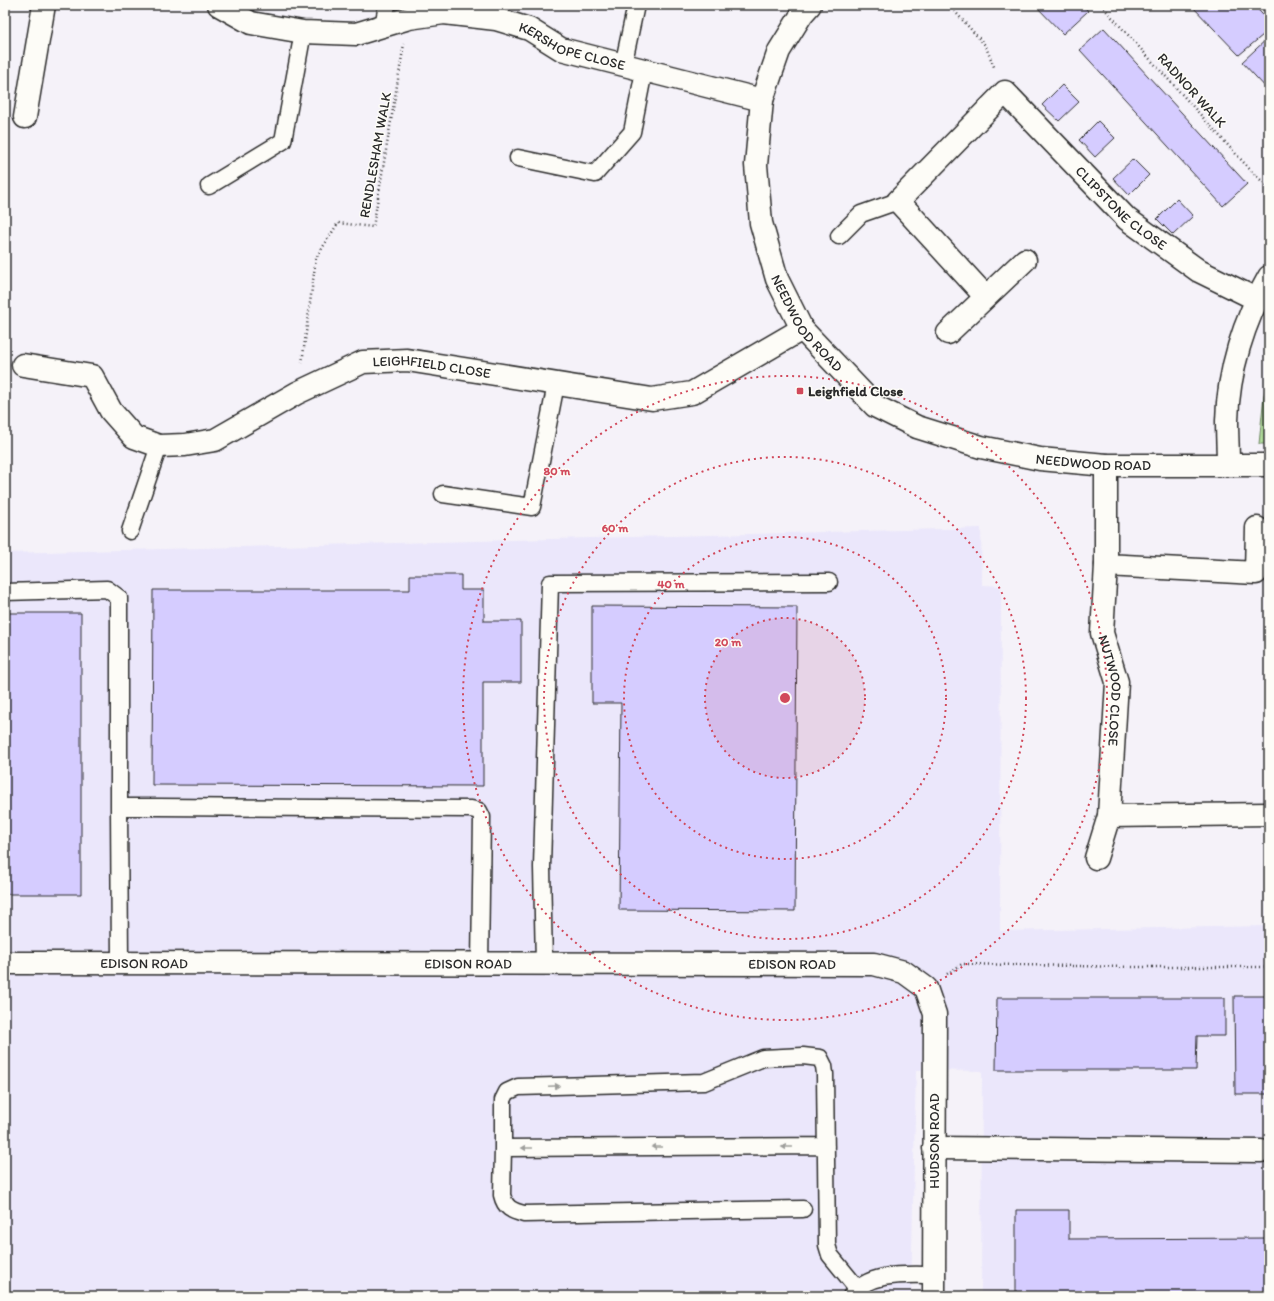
<svg xmlns="http://www.w3.org/2000/svg" width="1274" height="1301" viewBox="0 0 1274 1301" font-family="Itim,sans-serif">
<style>
.built{fill:#ebe7fb}
.green{fill:#b1dd9b;stroke:#6e8463}
.building{fill:#d5ccff;stroke:#2b2b2b}
.lines{fill:none;stroke-linecap:round;stroke-linejoin:round}
.service-casing{stroke:#2b2b2b;stroke-width:19}
.minor-casing{stroke:#2b2b2b;stroke-width:25}
.path{stroke:#2b2b2b;stroke-width:2.5;stroke-dasharray:1 3;stroke-linecap:butt}
.service{stroke:#fdfcf7;stroke-width:16}
.minor{stroke:#fdfcf7;stroke-width:22}
.oneway{fill:#9e9e9b}
.ring{fill:none;stroke:#d1495b;stroke-width:2;stroke-dasharray:2 4}
.poi-dot{fill:#d1495b;stroke:#fdfcf7;stroke-width:1.5}
.labels{text-anchor:middle;stroke-width:3;stroke-linejoin:round;paint-order:stroke}
.street-label{font-size:14px;fill:#2b2b2b;stroke:#fdfcf7}
.poi-label{font-size:14px;font-weight:bold;fill:#2b2b2b;stroke:#fdfcf7;text-anchor:start}
.centre{fill:#d1495b;stroke:#fdfcf7;stroke-width:2}
.ring-label{font-size:12px;text-anchor:middle;font-weight:bold;fill:#d1495b;stroke:#fdfcf7;stroke-width:3;stroke-linejoin:round;paint-order:stroke}
</style>
<rect width="100%" height="100%" fill="#f5f2f9"/>
<filter id="ink" filterUnits="userSpaceOnUse"><feTurbulence type="fractalNoise" baseFrequency=".025" numOctaves="2"/><feDisplacementMap in="SourceGraphic" scale="8" xChannelSelector="R" yChannelSelector="G"/><feConvolveMatrix kernelMatrix="1 2 1 2 8 2 1 2 1" color-interpolation-filters="sRGB"/></filter>
<g filter="url(#ink)">
<path class="built" d="M 981,528 L 982,585 L 1001,586 L 1000,931 L 1269,926 L 1269,1296 L 981,1296 L 982,1071 L 916,1070 L 911,1296 L 5,1296 L 5,553 Z"/>
<path class="green" d="M 1269,378 L 1269,444 L 1259,444 L 1264,395 Z"/>
<path class="building" d="M 1035,5 L 1083,5 L 1088,11 L 1063,34 Z
M 1191,5 L 1254,5 L 1269,22 L 1269,30 L 1239,55 Z
M 1104,28 L 1247,184 L 1223,206 L 1080,50 Z
M 1269,37 L 1269,91 L 1242,62 Z
M 1062,85 L 1079,102 L 1059,121 L 1042,105 Z
M 1098,121 L 1115,138 L 1095,157 L 1079,140 Z
M 1133,159 L 1149,175 L 1129,195 L 1113,178 Z
M 1177,199 L 1193,216 L 1173,235 L 1157,219 Z
M 410,575 L 461,575 L 461,590 L 484,590 L 484,621 L 521,621 L 521,682 L 483,682 L 483,786 L 152,785 L 153,590 L 410,590 Z
M 592,606 L 797,607 L 795,911 L 619,910 L 621,703 L 592,703 Z
M 5,613 L 81,613 L 81,894 L 5,894 Z
M 1234,996 L 1269,996 L 1269,1094 L 1235,1094 Z
M 997,998 L 1225,998 L 1225,1036 L 1197,1036 L 1196,1070 L 996,1070 Z
M 1016,1210 L 1069,1210 L 1069,1239 L 1269,1238 L 1269,1296 L 1016,1296 Z"/>
<g class="lines">
<g class="service-casing">
<path id="service" d="M 383,26 L 387,5
M 623,66 L 636,5
M 518,158 L 595,174 L 632,132 L 644,71
M 209,186 L 283,141 L 303,32
M 839,236 L 861,214 L 898,201
M 443,494 L 532,507 L 556,384
M 130,531 L 159,446
M 5,592 L 107,589 L 119,598 L 119,807
M 120,963 L 119,807 L 158,807 L 471,809 L 479,811 L 482,817 L 480,964
M 544,964 L 542,867 L 550,583 L 829,582
M 826,1146 L 503,1148 L 503,1100 L 507,1092 L 518,1087 L 704,1082 L 763,1058 L 803,1056 L 820,1058 L 824,1066 L 825,1074 L 827,1245 L 830,1255 L 857,1288
M 503,1148 L 502,1195 C 505,1208 512,1211 524,1214 L 803,1209
M 851,1296 C 870,1271 906,1275 934,1275"/>
</g>
<g class="minor-casing">
<g id="minor">
<path id="s1" d="M 219,5 L 251,23 L 303,32 L 356,34 L 409,18 L 444,13 L 496,19 L 529,29 L 561,49 L 762,100"/>
<path id="s2" d="M 810,5 L 802,14 L 779,51 L 762,100 L 756,165 L 761,223 L 777,279 L 802,329 L 875,406 L 917,427 L 981,447 L 1040,459 L 1106,465 L 1269,465"/>
<path d="M 25,117 L 44,5"/>
<path id="s3" d="M 985,296 L 898,201 L 1005,92 L 1127,219 L 1199,271 L 1256,299"/>
<path d="M 948,333 L 1025,260"/>
<path id="s4" d="M 23,365 L 92,376 L 111,411 L 134,437 L 159,446 L 185,445 L 215,440 L 297,393 L 363,362 L 407,360 L 652,399 L 692,393 L 802,329"/>
<path d="M 1228,464 C 1228,450 1227,435 1227,421 C 1228,371 1244,320 1269,277"/>
<path d="M 1106,465 L 1106,565 L 1256,573 L 1257,528"/>
<path id="s5" d="M 1106,565 L 1102,633 L 1117,682 L 1109,816 L 1269,814"/>
<path d="M 1096,858 L 1109,816"/>
<path id="s6" d="M 5,963 L 874,964 L 904,972 L 926,988 L 935,1014 L 934,1296"/>
<path d="M 934,1148 L 1261,1151"/>
</g>
</g>
<path class="path" d="M 949,5 L 985,45 L 995,69
M 1101,5 L 1255,175 L 1269,187
M 302,363 L 316,258 L 338,223 L 373,227 L 404,44
M 947,974 L 962,964 L 1133,967 L 1269,967"/>
<use href="#service" class="service"/>
<use href="#minor" class="minor"/>
</g>
<defs><path id="oneway-solid" d="M-6-.8H1V-3.2L6.5 0L1 3.2V.8H-6Z"/></defs>
<g class="oneway">
<use href="#oneway-solid" transform="translate(554 1086) rotate(-2)"/>
<use href="#oneway-solid" transform="translate(657 1147) rotate(180)"/>
<use href="#oneway-solid" transform="translate(787 1147) rotate(180)"/>
<use href="#oneway-solid" transform="translate(527 1148) rotate(180)"/>
</g>
</g>
<circle cx="785" cy="698" r="80" fill="#d1495b" fill-opacity=".12"/>
<g class="ring">
<circle cx="785" cy="698" r="80"/>
<circle cx="785" cy="698" r="161"/>
<circle cx="785" cy="698" r="241"/>
<circle cx="785" cy="698" r="322"/>
</g>
<rect class="poi-dot" x="796" y="387" width="8" height="8" rx="2"/>
<g class="labels">
<g class="street-label">
<text dy="5" stroke="none"><textPath href="#s1" startOffset="367">KERSHOPE CLOSE</textPath></text>
<text transform="translate(1192 90) rotate(48)" y="5">RADNOR WALK</text>
<text transform="translate(375 155) rotate(-80)" y="5">RENDLESHAM WALK</text>
<text dy="5" stroke="none"><textPath href="#s3" startOffset="446">CLIPSTONE CLOSE</textPath></text>
<text dy="5" stroke="none"><textPath href="#s2" startOffset="343">NEEDWOOD ROAD</textPath></text>
<text dy="5" stroke="none"><textPath href="#s4" startOffset="464">LEIGHFIELD CLOSE</textPath></text>
<text dy="5" stroke="none"><textPath href="#s2" startOffset="679">NEEDWOOD ROAD</textPath></text>
<text dy="5" stroke="none"><textPath href="#s5" startOffset="127">NUTWOOD CLOSE</textPath></text>
<text dy="5" stroke="none"><textPath href="#s6" startOffset="139">EDISON ROAD</textPath></text>
<text dy="5" stroke="none"><textPath href="#s6" startOffset="463">EDISON ROAD</textPath></text>
<text dy="5" stroke="none"><textPath href="#s6" startOffset="787">EDISON ROAD</textPath></text>
<text transform="translate(934 1141) rotate(-90)" y="5">HUDSON ROAD</text>
</g>
<g class="poi-label">
<text x="808" y="396">Leighfield Close</text>
</g>
</g>
<circle cx="785" cy="698" r="6" class="centre"/>
<g class="ring-label">
<text x="557" y="475">80 m</text>
<text x="615" y="532">60 m</text>
<text x="671" y="588">40 m</text>
<text x="728" y="646">20 m</text>
</g>
<rect width="1274" height="1301" fill="none" stroke="#fdfcf7" stroke-width="20"/>
<rect x="10" y="10" width="1254" height="1281" fill="none" stroke="#2b2b2b" stroke-width="1.5" filter="url(#ink)"/>
</svg>
